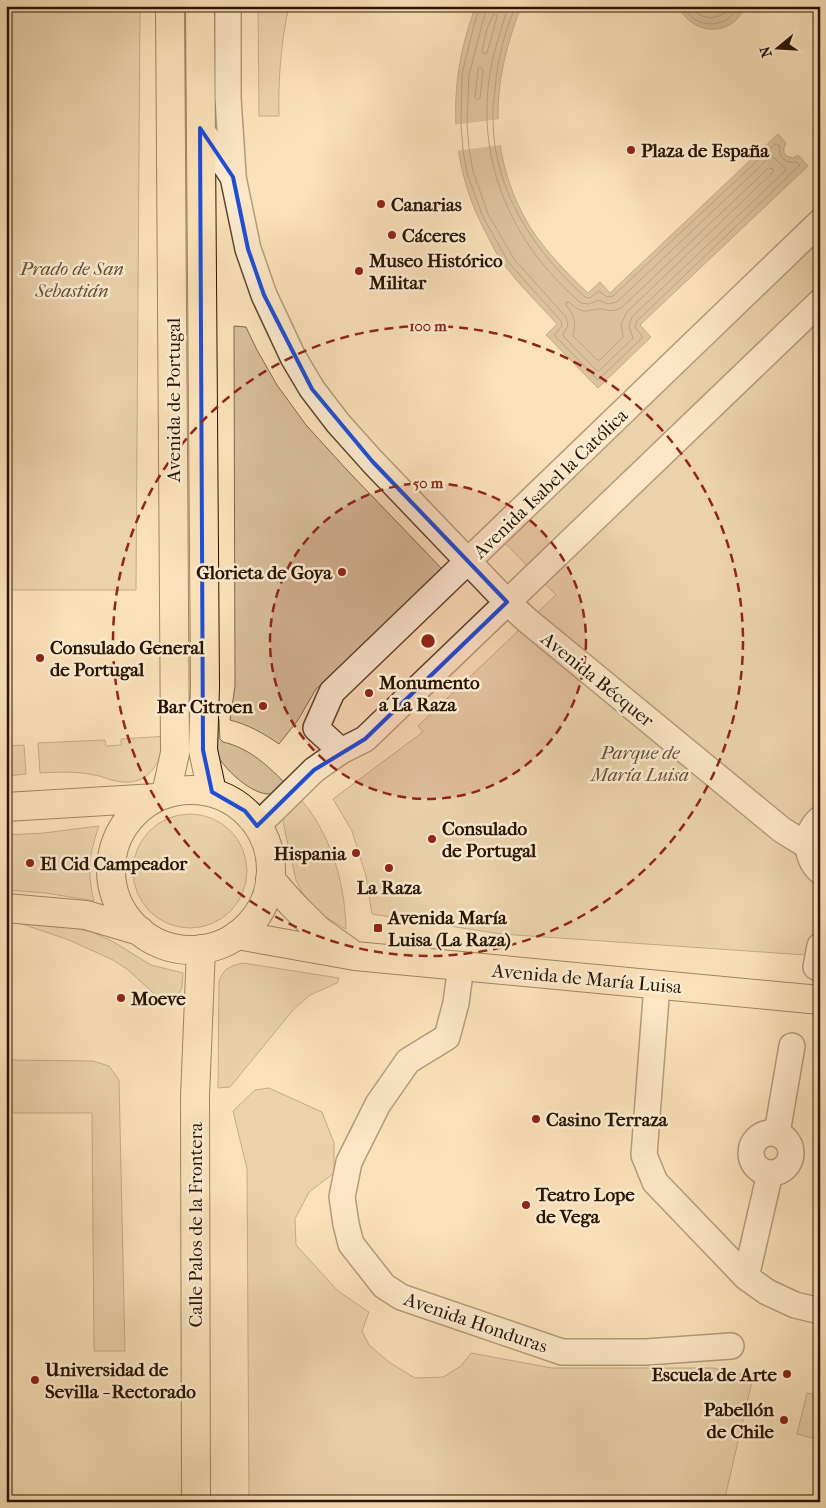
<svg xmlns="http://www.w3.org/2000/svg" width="826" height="1508" viewBox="0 0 826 1508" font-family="'IM FELL French Canon',serif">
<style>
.green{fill:#d7be9a;stroke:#80684d}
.water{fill:#b49b7a;stroke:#7c6549}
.pier{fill:#fbe1b9}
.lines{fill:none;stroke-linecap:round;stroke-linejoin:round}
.shore{stroke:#6e573d;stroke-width:1}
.minor-casing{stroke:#5e462e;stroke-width:28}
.major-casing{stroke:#291300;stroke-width:30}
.minor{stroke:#fcecd2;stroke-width:25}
.major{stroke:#fbe1b9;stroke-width:28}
.marked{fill:none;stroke:#1d4ed8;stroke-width:4;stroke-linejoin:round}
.ring{fill:none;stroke:#8f2418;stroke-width:2.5;stroke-dasharray:9 6}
.poi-dot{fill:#8f2418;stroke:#fcecd2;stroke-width:2}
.labels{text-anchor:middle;stroke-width:5;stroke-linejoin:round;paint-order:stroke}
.poi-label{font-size:19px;font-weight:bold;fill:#291300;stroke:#fcecd2;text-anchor:start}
.park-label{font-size:19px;font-style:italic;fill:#664f36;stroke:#fcecd2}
.street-label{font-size:19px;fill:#291300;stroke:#fcecd2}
.centre{fill:#8f2418;stroke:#fcecd2;stroke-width:2.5}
.ring-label{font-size:15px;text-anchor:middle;font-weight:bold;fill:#8f2418;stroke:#fcecd2;stroke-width:5;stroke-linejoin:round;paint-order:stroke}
</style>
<rect width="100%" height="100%" fill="#fbe1b9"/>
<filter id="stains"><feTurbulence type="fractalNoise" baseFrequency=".004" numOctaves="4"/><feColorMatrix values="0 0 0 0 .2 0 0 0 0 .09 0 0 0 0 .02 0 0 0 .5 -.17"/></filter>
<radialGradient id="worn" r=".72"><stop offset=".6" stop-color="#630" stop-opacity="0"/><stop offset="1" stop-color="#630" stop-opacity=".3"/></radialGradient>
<path class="green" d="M 6,6 L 140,6 L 136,590 L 6,590 Z
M 258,6 L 289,6 C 281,42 278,79 279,116 L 259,116 Z
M 820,204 L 820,956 L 501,934 L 372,914 L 366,876 L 352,831 L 333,799 L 423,732 L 418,726 L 556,595 L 487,525 Z
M 234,326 L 246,327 L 257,350 L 277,385 L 306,425 L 347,470 L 442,569 L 316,689 L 298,720 L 279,744 C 263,733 249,725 230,720 L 235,686 Z
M 213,719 L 219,719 L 220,739 L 223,742 C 250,748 269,767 288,786 C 282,790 278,793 271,794 C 252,796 221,767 215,750 C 211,742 213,728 213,719 Z
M 167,736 C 159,763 150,788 116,781 C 109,780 102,776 94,775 C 76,771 58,772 40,773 L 38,743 L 105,740 L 106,746 L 121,745 L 121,739 Z
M 24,745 L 26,774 L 6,776 L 6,746 Z
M 298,796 C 330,832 345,881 346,929 L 324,916 L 307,899 L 301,890 L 296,880 L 283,822 L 284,814 Z
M133 871a57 57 0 1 1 114 0a57 57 0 1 1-114 0Z
M 99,826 C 89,854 87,872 94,901 L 46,893 L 6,890 L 6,835 L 44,833 Z
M 19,923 L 67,926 L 92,932 L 112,941 L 151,965 L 183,973 L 182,988 L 176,998 L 169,1001 L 161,1000 L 127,969 L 113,960 L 69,940 Z
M 243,963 L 339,978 L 337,983 L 310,995 L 293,1010 L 230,1087 L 218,1088 L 219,981 C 224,968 230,966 243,963 Z
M 6,1060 L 93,1061 L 109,1066 L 119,1080 L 125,1351 L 94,1351 L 92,1113 L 6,1113 Z
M 269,1088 L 322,1112 L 334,1143 L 334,1173 L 309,1192 L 295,1219 L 296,1245 L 338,1291 L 369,1312 L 362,1331 L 369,1345 L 389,1362 L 415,1378 L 443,1377 L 461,1366 L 471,1353 L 552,1368 L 713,1368 L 753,1377 L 724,1502 L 249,1502 L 247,1169 L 233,1111 L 255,1090 Z
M 807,1393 L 820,1396 L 820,1440 L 797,1434 Z"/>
<path class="water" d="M 476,6 L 522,6 C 516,18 513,30 509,42 C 490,107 495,169 530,227 C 546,252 567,273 588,293 L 600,282 L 610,293 L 778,134 L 786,143 L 784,148 L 784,153 L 787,156 L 793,158 L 798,155 L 808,166 L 640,325 L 651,337 L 598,388 L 546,335 L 557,324 C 540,305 521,287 506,267 C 497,256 491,243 485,231 C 448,162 447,79 476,6 Z
M 678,6 L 745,6 C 732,39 692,35 678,6 Z"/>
<path class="pier" d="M 500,119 L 502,145 L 455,151 L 453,125 Z"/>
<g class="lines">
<path class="shore" d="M 480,6 L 474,25 L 462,74 L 461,124 L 463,150 L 467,173 L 483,217 L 509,263 L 561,321 L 562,326 L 555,334 L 555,336 L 598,380 L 642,338 L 642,336 L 635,327 L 637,321 L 800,165 L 797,162 C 784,164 779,157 779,145 L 775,144 L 613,296 L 607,297 L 599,291 L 590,298 L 585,297 C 534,251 494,191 493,121 C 492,111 494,100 495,90 C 497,63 504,31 516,6
M 487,6 L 469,75 L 467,124 L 469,149 L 473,171 L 488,214 L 514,259 L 566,317 L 568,326 L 563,334 L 564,337 L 596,370 L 599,371 L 633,338 L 629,326 L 632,317 L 785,171 L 786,169 L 773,157 L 770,157 L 617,302 L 608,304 L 599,300 L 589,304 L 581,303 C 503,237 468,141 497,43 C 501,31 504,17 509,6
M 683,6 C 695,30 727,30 739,6
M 690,6 C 702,22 720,21 732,6
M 494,14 L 497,15 L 497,17 L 487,53 L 484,54 L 482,51 L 487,29 Z
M 480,67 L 483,70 L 480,98 L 478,100 L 475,98 L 478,69 Z
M 769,168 L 773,169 L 773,172 L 627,312 L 621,324 L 623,337 L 600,360 L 597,360 L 573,336 C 576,322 575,316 566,305 L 566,302 L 569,302 C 582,313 582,312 598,309 C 607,308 609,314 621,308 Z"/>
<g class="minor-casing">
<path id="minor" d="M 228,6 L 228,98 L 233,174
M 200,128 L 233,177 L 248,249 L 264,295 L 293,357 L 312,389 L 338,423 L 372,461 L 507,602 L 528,621 L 782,830 L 808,846
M 341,751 L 316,728 L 332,692 L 820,222
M 820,819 C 804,833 805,857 820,871
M 257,826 L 314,770 L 341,751 L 365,739 L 820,302
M 461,966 L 456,1003 L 447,1037 L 408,1061 L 378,1104 L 349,1162 L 342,1197 L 346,1224 L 351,1244 L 384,1286 L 401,1297 L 562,1352 L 646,1352 L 731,1346
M 816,967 L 820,946
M 657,985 L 644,1155 L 655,1182 L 746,1277 L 767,1292 L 795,1305 L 820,1311
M751 1153a20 20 0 1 1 40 0a20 20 0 1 1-40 0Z
M 777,1133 L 792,1046
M 746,1277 L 770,1173"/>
</g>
<g class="major-casing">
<path id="major" d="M 200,6 L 205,687 L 203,750 L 212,792
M111 870a80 80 0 1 1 160 0a80 80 0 1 1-160 0Z
M 166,794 L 175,753 L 170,6
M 6,807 L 156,798
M 270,879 L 292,904 L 318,930 L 349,952
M 6,908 L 86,915 L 140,931
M 237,935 L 355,956 L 820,1000
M 196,1502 L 195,1097 L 201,949"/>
</g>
<use href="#minor" class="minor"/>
<use href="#major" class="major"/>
</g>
<path d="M0 0H826V1508H0ZM 200,128 L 233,177 L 248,249 L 264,295 L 312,389 L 372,461 L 507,602 L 365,739 L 314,770 L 257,826 L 245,811 L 212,792 L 203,750 Z" fill="#fbe1b9" fill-opacity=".55" fill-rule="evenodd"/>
<path class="marked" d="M 200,128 L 233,177 L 248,249 L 264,295 L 312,389 L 372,461 L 507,602 L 365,739 L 314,770 L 257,826 L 245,811 L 212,792 L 203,750 Z"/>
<circle cx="428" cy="641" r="158" fill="#8f2418" fill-opacity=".12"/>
<g class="ring">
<circle cx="428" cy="641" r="158"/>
<circle cx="428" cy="641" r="315"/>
</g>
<g class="poi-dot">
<circle cx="631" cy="150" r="5"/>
<circle cx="381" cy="204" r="5"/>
<circle cx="392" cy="235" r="5"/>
<circle cx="359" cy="271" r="5"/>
<circle cx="342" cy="572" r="5"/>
<circle cx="40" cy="658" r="5"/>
<circle cx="369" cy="693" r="5"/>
<circle cx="263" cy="706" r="5"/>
<circle cx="432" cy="839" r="5"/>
<circle cx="356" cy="853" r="5"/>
<circle cx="30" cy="863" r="5"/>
<circle cx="389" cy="868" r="5"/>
<rect x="373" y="923" width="10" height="10" rx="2.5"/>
<circle cx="121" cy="998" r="5"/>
<circle cx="536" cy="1119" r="5"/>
<circle cx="526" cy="1205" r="5"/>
<circle cx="787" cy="1374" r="5"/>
<circle cx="35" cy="1380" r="5"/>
<circle cx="784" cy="1420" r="5"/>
</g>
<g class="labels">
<g class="poi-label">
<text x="641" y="157">Plaza de España</text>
<text x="391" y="211">Canarias</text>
<text x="402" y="242">Cáceres</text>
<text x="369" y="267">Museo Histórico<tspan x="369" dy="22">Militar</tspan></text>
<text x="332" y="579" text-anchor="end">Glorieta de Goya</text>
<text x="50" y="654">Consulado General<tspan x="50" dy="22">de Portugal</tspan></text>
<text x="379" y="689">Monumento<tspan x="379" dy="22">a La Raza</tspan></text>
<text x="253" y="713" text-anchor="end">Bar Citroen</text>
<text x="442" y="835">Consulado<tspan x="442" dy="22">de Portugal</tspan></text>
<text x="346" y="860" text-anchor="end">Hispania</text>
<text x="40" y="870">El Cid Campeador</text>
<text x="389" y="894" text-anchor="middle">La Raza</text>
<text x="388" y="924">Avenida María<tspan x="388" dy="22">Luisa (La Raza)</tspan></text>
<text x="131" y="1005">Moeve</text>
<text x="546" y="1126">Casino Terraza</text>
<text x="536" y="1201">Teatro Lope<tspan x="536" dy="22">de Vega</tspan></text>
<text x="45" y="1376">Universidad de<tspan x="45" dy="22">Sevilla - Rectorado</tspan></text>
<text x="777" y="1381" text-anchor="end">Escuela de Arte</text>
<text x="774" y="1416" text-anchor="end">Pabellón<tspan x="774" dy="22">de Chile</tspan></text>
</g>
<g class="park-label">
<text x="72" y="275">Prado de San<tspan x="72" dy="22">Sebastián</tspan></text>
<text x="640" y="759">Parque de<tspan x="640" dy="22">María Luisa</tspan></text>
</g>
<g class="street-label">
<text transform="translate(173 400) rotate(-90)" y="7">Avenida de Portugal</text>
<text transform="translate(550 483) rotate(-44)" y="7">Avenida Isabel la Católica</text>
<text transform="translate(598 679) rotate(39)" y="7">Avenida Bécquer</text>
<text transform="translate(587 978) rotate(5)" y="7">Avenida de María Luisa</text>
<text transform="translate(195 1225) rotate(-90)" y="7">Calle Palos de la Frontera</text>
<text transform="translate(476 1322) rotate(19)" y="7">Avenida Honduras</text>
</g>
</g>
<circle cx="428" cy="641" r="8" class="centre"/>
<g class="ring-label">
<text x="428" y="331">100 m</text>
<text x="428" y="488">50 m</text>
</g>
<rect width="826" height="1508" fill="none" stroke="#fbe1b9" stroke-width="25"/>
<rect x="8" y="8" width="811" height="1493" fill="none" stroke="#291300" stroke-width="2.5"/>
<rect x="12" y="12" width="801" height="1483" fill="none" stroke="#291300"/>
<g transform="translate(778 48) rotate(252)" stroke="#fcecd2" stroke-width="4" paint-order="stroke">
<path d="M0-4L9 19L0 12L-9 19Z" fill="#291300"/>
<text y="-8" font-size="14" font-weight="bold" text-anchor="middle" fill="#291300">N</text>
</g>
<rect width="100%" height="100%" filter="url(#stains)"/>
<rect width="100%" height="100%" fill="url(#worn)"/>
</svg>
